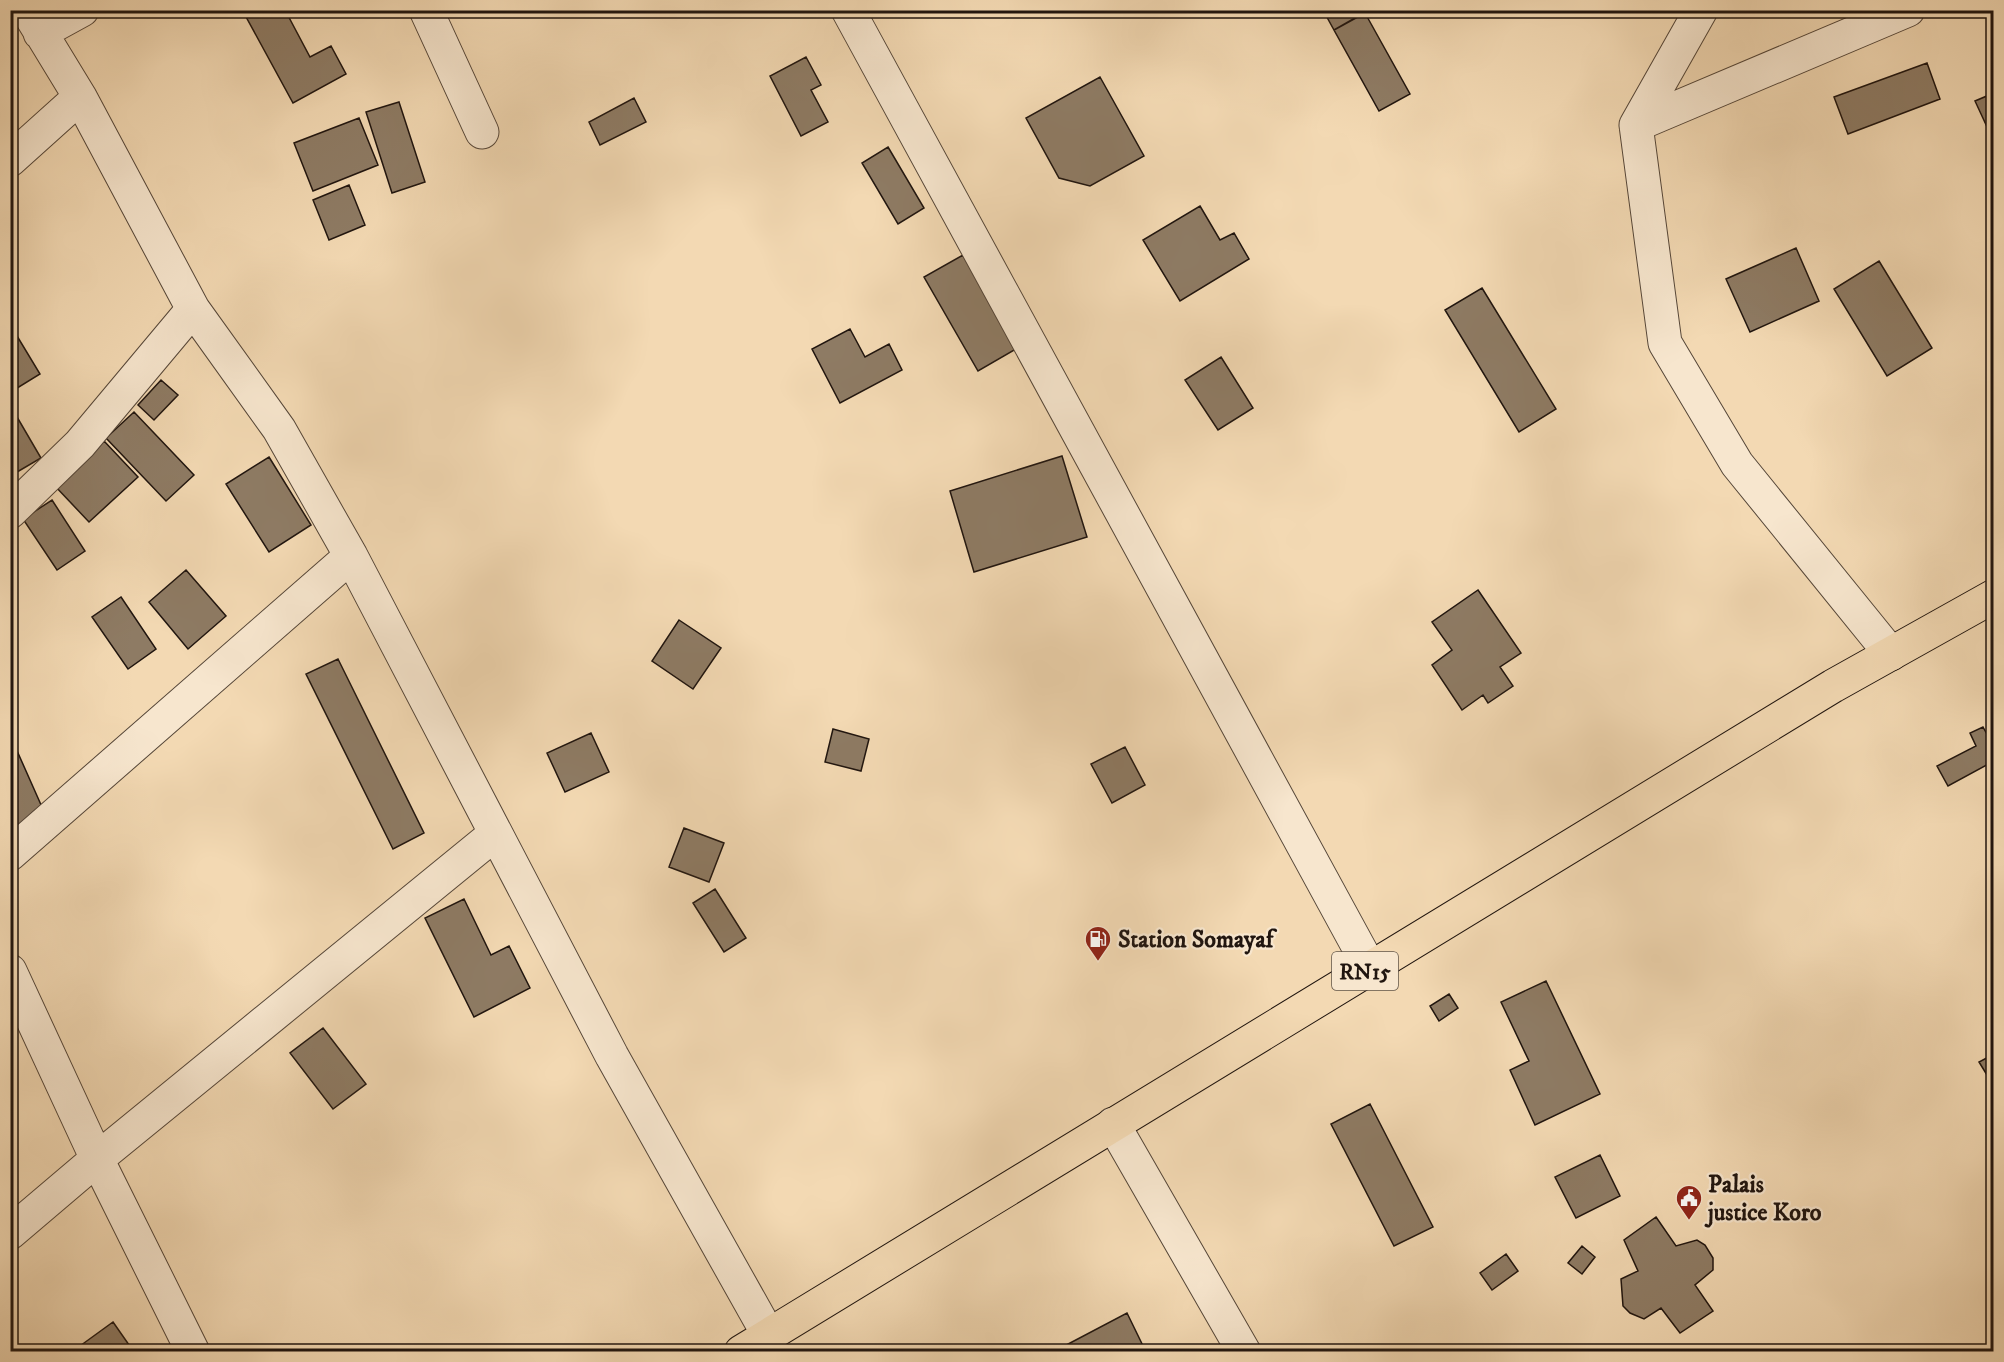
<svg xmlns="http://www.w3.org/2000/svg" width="2004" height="1362" viewBox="0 0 2004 1362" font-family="'IM FELL DW Pica',serif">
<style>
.building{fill:#8e7b64;stroke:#20150f;stroke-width:1.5}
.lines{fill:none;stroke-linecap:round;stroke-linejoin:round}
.minor-casing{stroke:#554638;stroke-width:35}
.major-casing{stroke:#20150f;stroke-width:35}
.minor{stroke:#f7e6ce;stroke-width:33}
.major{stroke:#f3d9b3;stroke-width:33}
.labels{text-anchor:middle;stroke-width:4.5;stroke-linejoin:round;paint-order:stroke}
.shield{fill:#f7e6ce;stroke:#605448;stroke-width:1.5}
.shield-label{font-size:22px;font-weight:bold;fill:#20150f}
.poi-label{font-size:24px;font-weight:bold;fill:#20150f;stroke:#f7e6ce;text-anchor:start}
</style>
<rect width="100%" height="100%" fill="#f3d9b3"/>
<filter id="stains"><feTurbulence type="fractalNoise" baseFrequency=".00333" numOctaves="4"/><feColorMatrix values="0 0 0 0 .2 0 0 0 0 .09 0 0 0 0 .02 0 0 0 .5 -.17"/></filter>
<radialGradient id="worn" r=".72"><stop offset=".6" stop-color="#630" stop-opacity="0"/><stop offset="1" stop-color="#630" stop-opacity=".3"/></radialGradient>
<path class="building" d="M 253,10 L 285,10 L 310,57 L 331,46 L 346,74 L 293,103 L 245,15 Z
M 1323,10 L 1369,10 L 1334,30 Z
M 1365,13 L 1410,94 L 1379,111 L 1334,30 Z
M 806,57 L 821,85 L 811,90 L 828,122 L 801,136 L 770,76 Z
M 1927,63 L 1940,99 L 1848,134 L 1834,97 Z
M 1100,77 L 1144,156 L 1090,186 L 1059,178 L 1026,118 Z
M 1994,93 L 1994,142 L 1975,101 Z
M 634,98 L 646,122 L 600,145 L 589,122 Z
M 399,102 L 425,182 L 392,193 L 366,112 Z
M 359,118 L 378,165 L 313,191 L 294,143 Z
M 888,147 L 924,208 L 898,224 L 862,163 Z
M 349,185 L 365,225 L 329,240 L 313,200 Z
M 1200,206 L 1220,240 L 1234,233 L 1249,259 L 1180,301 L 1143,240 Z
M 1796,248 L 1819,301 L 1750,332 L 1726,279 Z
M 963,255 L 1016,349 L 978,371 L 924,277 Z
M 1879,261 L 1932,348 L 1887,376 L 1834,289 Z
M 1482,288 L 1556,409 L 1519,432 L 1445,310 Z
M 11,326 L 40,374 L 14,390 L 10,385 Z
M 850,329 L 865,357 L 889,344 L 902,370 L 840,403 L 812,349 Z
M 1221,357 L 1253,408 L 1218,430 L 1185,380 Z
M 161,380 L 178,395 L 154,420 L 138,405 Z
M 10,405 L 41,458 L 12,475 L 10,473 Z
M 134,412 L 194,475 L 166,501 L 106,438 Z
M 104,441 L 138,477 L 89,522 L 55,486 Z
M 1062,456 L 1087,537 L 974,572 L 950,491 Z
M 269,457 L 311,525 L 269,552 L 226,484 Z
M 52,500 L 85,551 L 57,570 L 23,519 Z
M 186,570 L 226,616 L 188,649 L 149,602 Z
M 1478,590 L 1521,653 L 1500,667 L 1513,686 L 1488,703 L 1483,695 L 1462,710 L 1432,665 L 1452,650 L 1432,622 Z
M 121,597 L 156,649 L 128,669 L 92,617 Z
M 679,620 L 721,648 L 693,689 L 652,661 Z
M 338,659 L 424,833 L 393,849 L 306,674 Z
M 1983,727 L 1994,747 L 1994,761 L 1948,786 L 1937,766 L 1976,746 L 1970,733 Z
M 833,729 L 869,739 L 861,771 L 825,762 Z
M 591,733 L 609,772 L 565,792 L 547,753 Z
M 10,735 L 46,816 L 10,832 Z
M 1125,747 L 1145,785 L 1112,803 L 1091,764 Z
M 684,828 L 724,843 L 709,882 L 669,867 Z
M 715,889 L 746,938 L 724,952 L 693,903 Z
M 464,899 L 491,955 L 509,946 L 530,988 L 474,1017 L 425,918 Z
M 1546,981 L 1600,1094 L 1535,1125 L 1510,1070 L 1529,1061 L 1501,1002 Z
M 1449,994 L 1458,1008 L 1439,1021 L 1430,1006 Z
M 323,1028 L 366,1084 L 333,1109 L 290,1053 Z
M 1994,1054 L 1994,1072 L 1987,1075 L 1979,1062 Z
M 1370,1104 L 1433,1227 L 1394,1246 L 1331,1124 Z
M 1600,1155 L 1620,1196 L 1576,1218 L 1555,1177 Z
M 1656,1217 L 1676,1246 L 1697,1240 L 1705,1245 L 1713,1258 L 1713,1270 L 1695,1285 L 1713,1311 L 1680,1333 L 1661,1308 L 1644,1319 L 1630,1313 L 1623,1306 L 1621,1279 L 1638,1271 L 1624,1240 Z
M 1582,1246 L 1595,1257 L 1582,1274 L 1568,1263 Z
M 1506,1254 L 1518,1271 L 1492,1290 L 1480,1273 Z
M 1127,1313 L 1146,1352 L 1053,1352 Z
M 113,1322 L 134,1352 L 74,1352 L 73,1351 Z"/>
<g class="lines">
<g class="minor-casing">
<path id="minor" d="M 27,10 L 80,97 L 193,309 L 279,429 L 351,556 L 612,1056 L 768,1334
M 426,10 L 482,132
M 848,10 L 1370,968
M 1701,10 L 1636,125 L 1665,343 L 1737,464 L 1891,654
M 40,33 L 82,10
M 1636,125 L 1908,10
M 10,160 L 80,97
M 10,512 L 80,444 L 193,309
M 10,854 L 351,556
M 10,971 L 97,1159 L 193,1352
M 1113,1124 L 1244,1352
M 10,1233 L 97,1159 L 495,834"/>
</g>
<g class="major-casing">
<path id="major" d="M 741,1352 L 1833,686 L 1994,596"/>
</g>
<use href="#minor" class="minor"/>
<use href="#major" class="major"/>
</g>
<defs>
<g id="fuel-pin" transform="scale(1.35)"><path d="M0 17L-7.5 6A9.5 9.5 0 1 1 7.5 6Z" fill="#8f2418" stroke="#f7e6ce"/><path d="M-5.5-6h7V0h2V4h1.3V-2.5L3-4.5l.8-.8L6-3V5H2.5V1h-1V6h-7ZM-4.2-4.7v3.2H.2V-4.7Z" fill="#fff"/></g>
<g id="civic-pin" transform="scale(1.35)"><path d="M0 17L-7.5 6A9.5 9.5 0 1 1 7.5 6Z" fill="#8f2418" stroke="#f7e6ce"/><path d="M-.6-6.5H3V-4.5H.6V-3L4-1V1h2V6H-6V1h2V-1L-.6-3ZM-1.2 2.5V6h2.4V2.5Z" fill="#fff"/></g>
</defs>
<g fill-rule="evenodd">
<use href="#fuel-pin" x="1098" y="939"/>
<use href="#civic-pin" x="1689" y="1198"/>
</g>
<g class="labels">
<rect class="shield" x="1332" y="952" width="66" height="38" rx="4.5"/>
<g class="shield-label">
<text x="1365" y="979">RN15</text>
</g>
<g class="poi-label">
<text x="1118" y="947">Station Somayaf</text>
<text x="1708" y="1192">Palais<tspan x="1708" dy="28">justice Koro</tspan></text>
</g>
</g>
<rect width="2004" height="1362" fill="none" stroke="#f3d9b3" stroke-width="36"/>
<rect x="12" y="12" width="1980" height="1338" fill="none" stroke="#20150f" stroke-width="3"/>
<rect x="18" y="18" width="1968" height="1326" fill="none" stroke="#20150f" stroke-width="1.5"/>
<rect width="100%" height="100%" filter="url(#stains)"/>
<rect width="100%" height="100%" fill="url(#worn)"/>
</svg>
